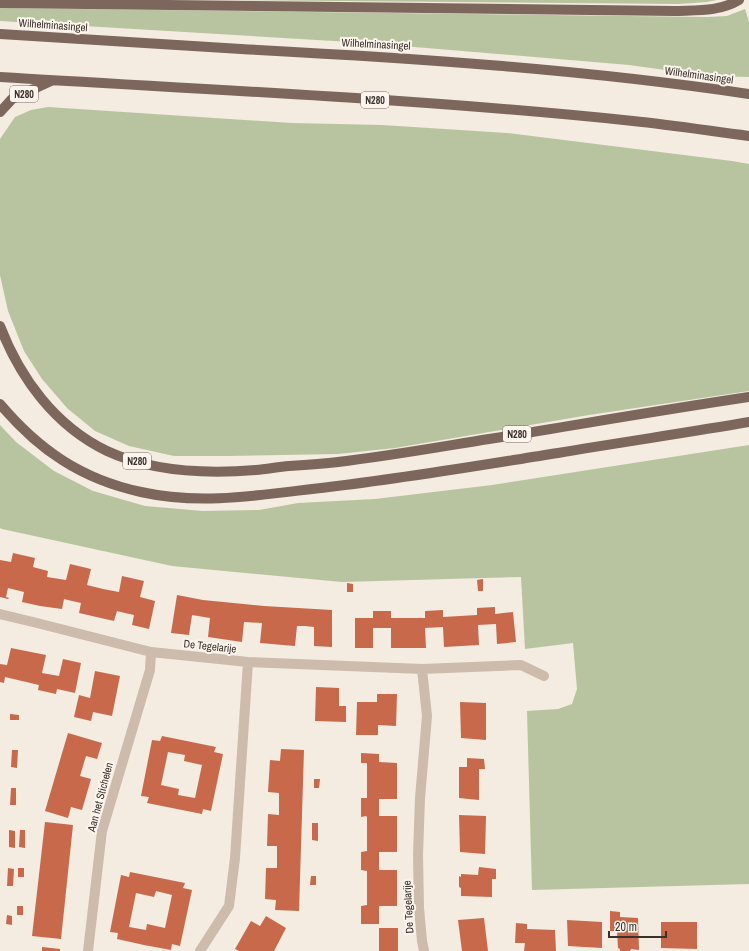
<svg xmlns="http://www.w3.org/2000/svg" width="749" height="951" viewBox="0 0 749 951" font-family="'Archivo Narrow',sans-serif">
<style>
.green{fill:#b8c4a0}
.building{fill:#c8694b;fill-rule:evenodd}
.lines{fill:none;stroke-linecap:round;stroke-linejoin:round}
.minor{stroke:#cdbbac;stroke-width:10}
.primary{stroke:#7d675c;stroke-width:10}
.labels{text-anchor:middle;stroke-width:4;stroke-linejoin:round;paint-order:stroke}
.shield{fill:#fbf5ee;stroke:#756b66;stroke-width:1}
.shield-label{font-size:10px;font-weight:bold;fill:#3b302b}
.street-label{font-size:11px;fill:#3b302b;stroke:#fbf5ee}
</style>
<rect width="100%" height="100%" fill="#f4ebe1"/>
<path class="green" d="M 239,0 L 717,0 L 707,2 L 679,4 Z
M 0,8 L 708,17 L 727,16 L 745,9 L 749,22 L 749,77 L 709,76 L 629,65 L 367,43 L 0,21 Z
M 48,107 L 292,123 L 382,125 L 507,133 L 732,161 L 749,164 L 749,391 L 589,415 L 395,448 L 338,454 L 229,456 L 174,456 L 129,446 L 95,431 L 67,408 L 42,379 L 24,351 L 8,311 L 0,275 L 0,139 L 15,117 L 31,110 Z
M 0,425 L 16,442 L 54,471 L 93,491 L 145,506 L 203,511 L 259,510 L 298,503 L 375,499 L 492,485 L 749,445 L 749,884 L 532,890 L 527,711 L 558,709 L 572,704 L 577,689 L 573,643 L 525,649 L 521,577 L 342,582 L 172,566 L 2,529 L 0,528 Z"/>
<path class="building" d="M 13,553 L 35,558 L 33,567 L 48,571 L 47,577 L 66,580 L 70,564 L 91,569 L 87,585 L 103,589 L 119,592 L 122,576 L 144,581 L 140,597 L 155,601 L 149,629 L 132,625 L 134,615 L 125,613 L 117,611 L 114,621 L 79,613 L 81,603 L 72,601 L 64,599 L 62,609 L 40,606 L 22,602 L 24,592 L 8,588 L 6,597 L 9,598 L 8,599 L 0,597 L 0,560 L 11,562 Z
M 483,579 L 483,591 L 478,591 L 477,580 Z
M 347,583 L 353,584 L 353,592 L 347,592 Z
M 177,595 L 203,600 L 264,606 L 332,610 L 332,647 L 314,646 L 314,627 L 305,626 L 297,626 L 295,646 L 260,643 L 262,623 L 244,622 L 242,642 L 208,637 L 210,618 L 192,615 L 189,635 L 171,633 Z
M 495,607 L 495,614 L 513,612 L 516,642 L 497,644 L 496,624 L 478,625 L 479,645 L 444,647 L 443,627 L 425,628 L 426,648 L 391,648 L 391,628 L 373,628 L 373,648 L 355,648 L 355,618 L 373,618 L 373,611 L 391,611 L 391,618 L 425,618 L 425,611 L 443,610 L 443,617 L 477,615 L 477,608 Z
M 11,648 L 46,655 L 42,673 L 59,676 L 63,659 L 81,663 L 75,693 L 57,689 L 56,694 L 38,690 L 39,685 L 5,677 L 4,683 L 0,682 L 0,664 L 7,665 Z
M 95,671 L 120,676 L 112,716 L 93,712 L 91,721 L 74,717 L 79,695 L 90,698 Z
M 316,687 L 339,688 L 339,706 L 346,706 L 346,722 L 315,721 Z
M 377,694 L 397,694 L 396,726 L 378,725 L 378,735 L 356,735 L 357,702 L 377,702 Z
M 460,702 L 486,703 L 486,740 L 461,738 Z
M 10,714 L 19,715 L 19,720 L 10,720 Z
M 68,733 L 102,743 L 97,759 L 86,756 L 80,776 L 91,779 L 82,810 L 71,807 L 68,818 L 45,811 Z
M 162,736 L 216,747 L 214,752 L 223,754 L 211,811 L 203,809 L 202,814 L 147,803 L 149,797 L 141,796 L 152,740 L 160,741 ZM 168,752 L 185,755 L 184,761 L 202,765 L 195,798 L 178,795 L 179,789 L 161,785 Z
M 281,749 L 304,750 L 299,911 L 275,910 L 276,900 L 265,899 L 266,868 L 277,868 L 277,846 L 267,846 L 268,814 L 279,815 L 279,793 L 268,792 L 270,760 L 280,761 Z
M 12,750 L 18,750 L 17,768 L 11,767 Z
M 361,753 L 379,754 L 379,762 L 397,763 L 397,799 L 379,799 L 379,816 L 397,816 L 397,852 L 379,852 L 379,870 L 397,870 L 397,906 L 379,906 L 379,924 L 361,924 L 361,906 L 367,905 L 367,871 L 361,870 L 361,852 L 367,851 L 367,817 L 366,816 L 361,817 L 361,798 L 367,798 L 367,763 L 361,763 Z
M 467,758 L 484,759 L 485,769 L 479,769 L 479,800 L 459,798 L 459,767 L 467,767 Z
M 314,779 L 320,779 L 319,788 L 314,788 Z
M 11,788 L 16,788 L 16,805 L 10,805 Z
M 459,815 L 486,816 L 485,854 L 460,852 Z
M 45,822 L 73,825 L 61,939 L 32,936 Z
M 312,823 L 318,823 L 318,841 L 312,840 Z
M 9,830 L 15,831 L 15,848 L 9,847 Z
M 20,830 L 25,830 L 25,848 L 19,847 Z
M 479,867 L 496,869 L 496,879 L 492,879 L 492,897 L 461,896 L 461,888 L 459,887 L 459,876 L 461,877 L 461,874 L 478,875 Z
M 8,868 L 14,869 L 13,886 L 7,886 Z
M 18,868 L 24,868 L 24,877 L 18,877 Z
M 130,872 L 185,883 L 183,888 L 192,890 L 180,946 L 172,944 L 171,950 L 144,945 L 117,939 L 118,933 L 110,932 L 121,875 L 129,877 ZM 156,891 L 172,895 L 165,928 L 147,924 L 146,930 L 129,927 L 136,893 L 154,897 Z
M 311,876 L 316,876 L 316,885 L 310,885 Z
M 17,906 L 23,906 L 23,915 L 17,915 Z
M 610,911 L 620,912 L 620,917 L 638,918 L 639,950 L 631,949 L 630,951 L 620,951 L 620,949 L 618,948 L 617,931 L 610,931 Z
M 7,915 L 12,916 L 12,925 L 6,924 Z
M 266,916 L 286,928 L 274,951 L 239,951 L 235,949 L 251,921 L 260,926 Z
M 484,918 L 488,951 L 462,951 L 458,920 Z
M 567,920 L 602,922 L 602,948 L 568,946 Z
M 661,922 L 697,922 L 697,949 L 661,948 Z
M 516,923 L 527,924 L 527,929 L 555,930 L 556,951 L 524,951 L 525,943 L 515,943 Z
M 379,928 L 398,928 L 398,951 L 379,951 Z
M 42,947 L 60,949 L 60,951 L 42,951 Z"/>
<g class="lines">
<path class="minor" d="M 0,614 L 37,623 L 151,652 L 248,662 L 422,669 L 521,665 L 544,676
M 422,669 L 427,716 L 420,798 L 418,855 L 419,908 L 422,941 L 424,951
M 88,951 L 102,831 L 150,670 L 151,652
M 200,951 L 229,906 L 235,858 L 248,662"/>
<path class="primary" d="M 0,3 L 674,11 C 697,10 719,12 739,0
M 0,34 C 80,39 161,44 241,49 C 411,58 581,69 749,94
M 0,77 C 211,90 423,99 633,121 C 672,125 710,131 749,136
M 0,112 L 12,99 L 51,81
M 0,326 C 20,378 55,426 107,451 C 152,472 207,474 256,470 C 267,469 278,467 289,466 C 306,465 322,464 338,462 C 389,456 439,447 489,439 C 576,425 662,410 749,397
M 0,404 C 39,450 81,479 141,492 C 203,506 266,494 329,487 C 406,478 482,465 558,453 C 622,442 686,433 749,422"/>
</g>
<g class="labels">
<g class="shield">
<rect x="10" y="86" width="28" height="16" rx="3"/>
<rect x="361" y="92" width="28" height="16" rx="3"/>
<rect x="503" y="426" width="28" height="16" rx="3"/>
<rect x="123" y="453" width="28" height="16" rx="3"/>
</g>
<g class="shield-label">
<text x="24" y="98">N280</text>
<text x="375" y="104">N280</text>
<text x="517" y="438">N280</text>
<text x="137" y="465">N280</text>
</g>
<g class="street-label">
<text transform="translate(53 25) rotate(4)" y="4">Wilhelminasingel</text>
<text transform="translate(376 44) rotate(3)" y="4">Wilhelminasingel</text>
<text transform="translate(699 75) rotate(8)" y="4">Wilhelminasingel</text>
<text transform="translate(210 646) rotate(6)" y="4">De Tegelarije</text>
<text transform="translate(100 797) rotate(-75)" y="4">Aan het Stichelen</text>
<text transform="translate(408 907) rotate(-93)" y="4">De Tegelarije</text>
</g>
</g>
<path d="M609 931v6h57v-6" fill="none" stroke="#3b302b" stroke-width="2"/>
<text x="615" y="931" font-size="12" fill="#3b302b" stroke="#fbf5ee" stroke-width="3" paint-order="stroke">20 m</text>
</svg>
